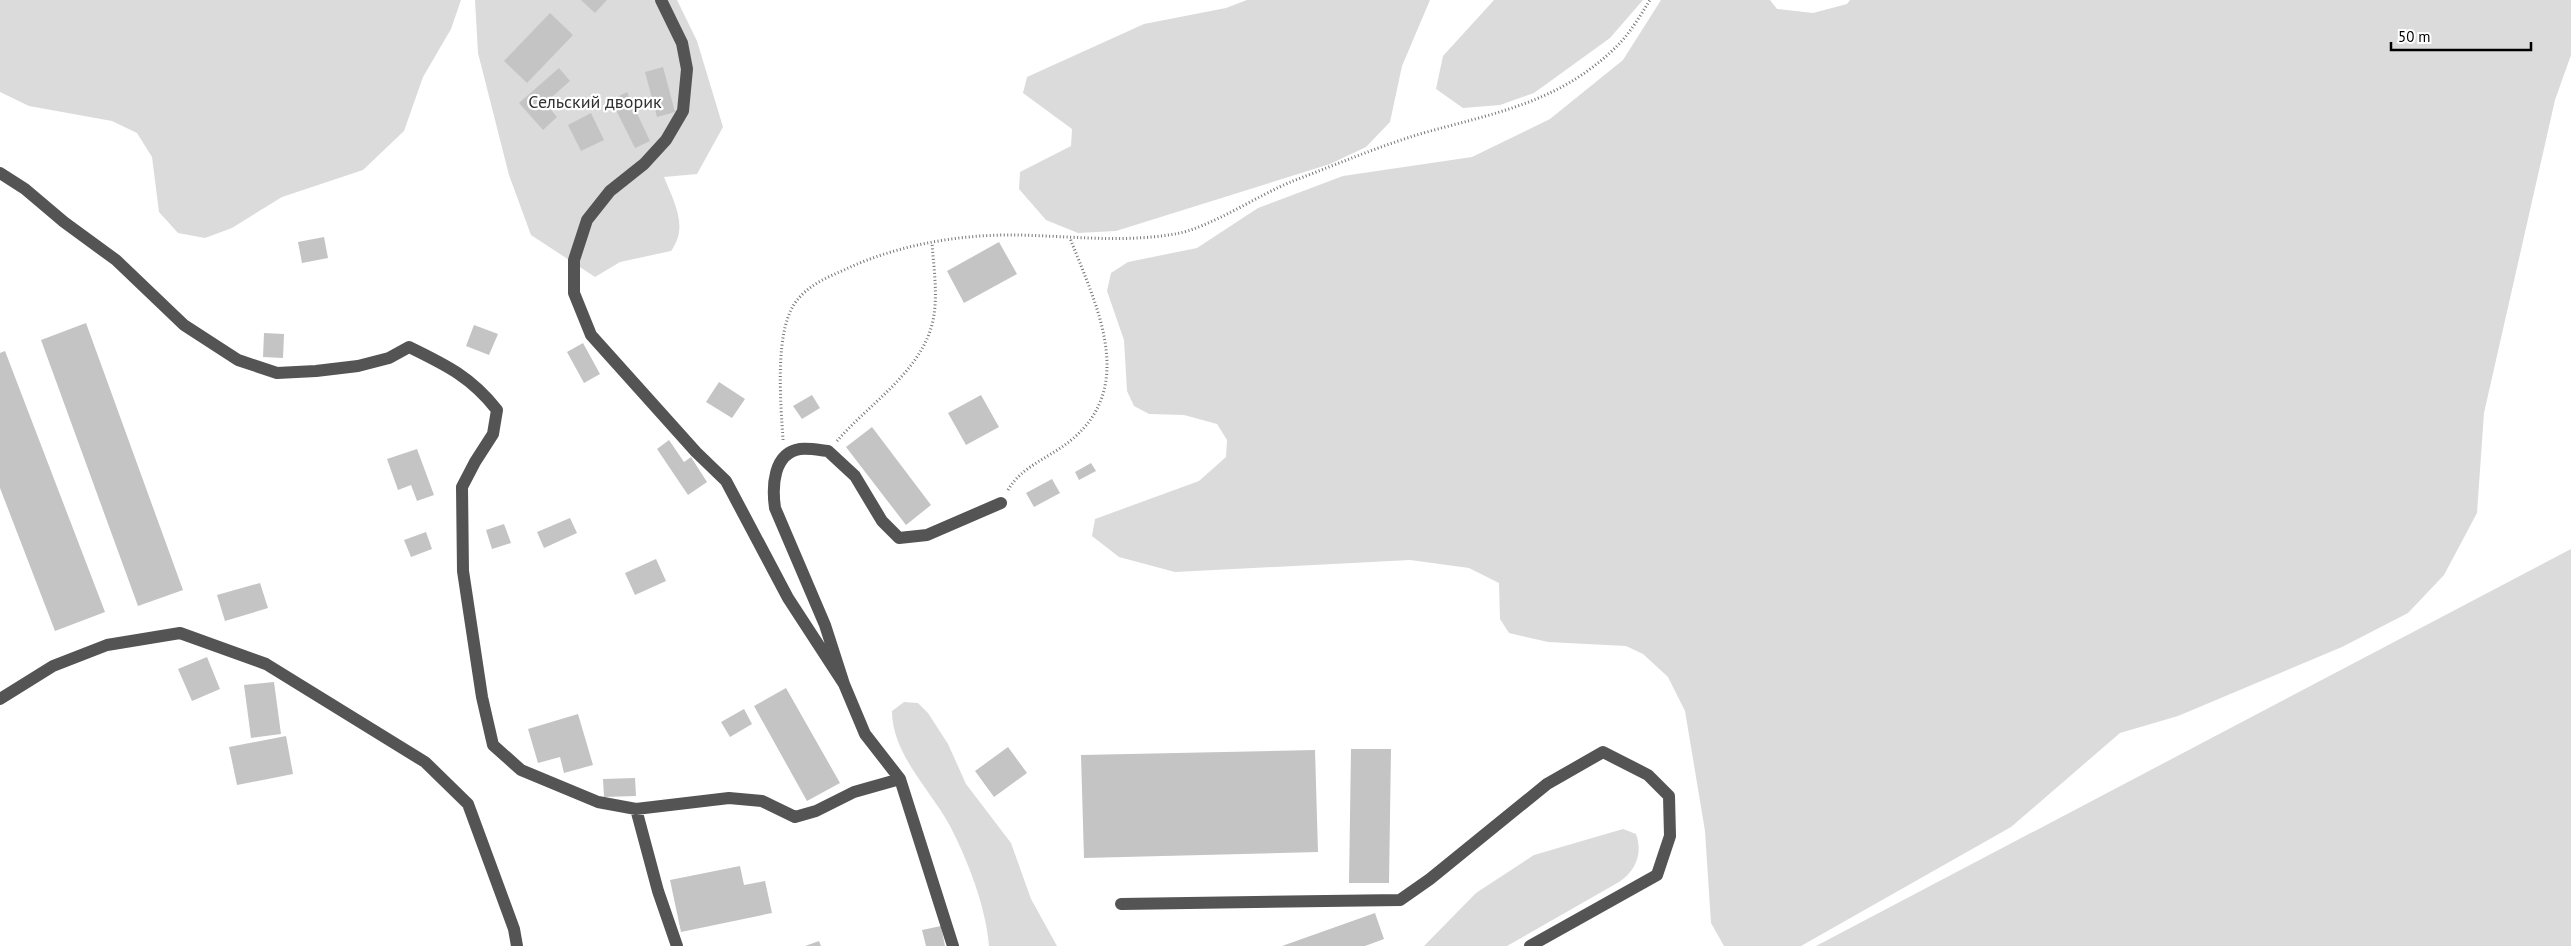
<svg xmlns="http://www.w3.org/2000/svg" width="2571" height="946" viewBox="0 0 2571 946" font-family="'PT Sans',sans-serif">
<style>
.green{fill:#dbdbdb}
.building{fill:#c4c4c4}
.lines{fill:none;stroke-linecap:round;stroke-linejoin:round}
.path{stroke:#767676;stroke-width:3;stroke-dasharray:1 2.5;stroke-linecap:butt}
.minor{stroke:#545454;stroke-width:12}
.labels{text-anchor:middle;stroke-width:4.5;stroke-linejoin:round;paint-order:stroke}
.park-label{font-size:18px;fill:#323232;stroke:#fff}
</style>
<rect width="100%" height="100%" fill="#fff"/>
<path class="green" d="M 0,0 L 461,0 L 451,29 L 423,77 L 404,131 L 363,170 L 282,197 L 232,228 L 205,238 L 178,233 L 159,212 L 152,157 L 137,133 L 112,121 L 29,106 L 0,92 Z
M 475,0 L 677,0 L 697,41 L 723,127 L 697,174 L 664,177 C 674,202 689,227 671,251 L 620,262 L 595,277 L 531,235 L 509,175 L 478,53 Z
M 1247,0 L 1430,0 L 1402,66 L 1390,122 L 1366,147 L 1330,164 L 1116,231 L 1078,233 L 1046,220 L 1019,189 L 1020,172 L 1071,146 L 1072,129 L 1023,93 L 1027,77 L 1144,24 L 1226,8 Z
M 1494,0 L 1643,0 L 1610,38 L 1534,93 L 1500,105 L 1463,108 L 1436,89 L 1443,56 Z
M 1661,0 L 1770,0 L 1777,9 L 1813,13 L 1847,4 L 1850,0 L 2571,0 L 2571,55 L 2555,100 L 2484,413 L 2477,513 L 2444,575 L 2408,613 L 2342,647 L 2178,716 L 2120,733 L 2011,827 L 1801,946 L 1724,946 L 1711,923 L 1705,831 L 1685,711 L 1668,677 L 1643,654 L 1626,646 L 1548,642 L 1509,633 L 1500,619 L 1499,583 L 1469,568 L 1410,560 L 1175,572 L 1119,557 L 1092,536 L 1095,519 L 1199,481 L 1226,457 L 1227,440 L 1217,424 L 1184,415 L 1149,414 L 1134,406 L 1127,391 L 1124,340 L 1107,291 L 1111,273 L 1128,262 L 1197,248 L 1258,208 L 1343,176 L 1472,157 L 1550,119 L 1623,60 Z
M 2571,549 L 2571,946 L 1816,946 Z
M 904,702 L 918,703 L 928,713 L 948,744 L 966,784 L 1011,843 L 1031,899 L 1057,946 L 989,946 C 986,907 968,861 950,826 C 930,789 892,754 892,711 Z
M 1623,829 L 1636,834 C 1643,853 1636,871 1619,882 L 1507,946 L 1424,946 L 1476,893 L 1534,855 Z"/>
<path class="building" d="M 581,0 L 607,0 L 595,13 Z
M 550,13 L 573,35 L 527,83 L 504,61 Z
M 663,67 L 675,112 L 657,117 L 645,72 Z
M 559,68 L 570,81 L 545,103 L 557,117 L 543,130 L 519,103 Z
M 627,92 L 650,141 L 635,148 L 611,100 Z
M 591,113 L 604,140 L 581,151 L 568,125 Z
M 324,237 L 328,258 L 302,263 L 298,242 Z
M 999,242 L 1017,274 L 964,303 L 947,271 Z
M 86,323 L 183,590 L 138,606 L 41,340 Z
M 474,325 L 498,334 L 489,355 L 466,346 Z
M 264,333 L 284,334 L 283,358 L 263,357 Z
M 583,343 L 600,374 L 584,383 L 567,352 Z
M 5,351 L 105,612 L 55,631 L 0,488 L 0,353 Z
M 719,382 L 745,399 L 732,418 L 706,402 Z
M 812,395 L 820,408 L 802,419 L 793,406 Z
M 981,395 L 999,427 L 966,445 L 948,413 Z
M 872,427 L 931,505 L 906,525 L 846,447 Z
M 669,440 L 684,462 L 691,457 L 707,482 L 688,495 L 657,449 Z
M 417,449 L 434,495 L 417,501 L 411,485 L 398,490 L 387,459 Z
M 1091,463 L 1096,471 L 1079,480 L 1075,472 Z
M 1052,479 L 1060,493 L 1034,507 L 1026,493 Z
M 570,518 L 577,533 L 544,548 L 537,532 Z
M 504,524 L 511,543 L 492,549 L 486,530 Z
M 426,532 L 432,549 L 411,557 L 404,540 Z
M 656,559 L 666,581 L 635,595 L 625,573 Z
M 260,583 L 268,608 L 225,621 L 217,595 Z
M 207,657 L 220,689 L 192,701 L 178,669 Z
M 274,682 L 281,734 L 251,738 L 244,685 Z
M 786,688 L 840,783 L 807,801 L 754,706 Z
M 744,709 L 752,724 L 730,737 L 721,722 Z
M 578,714 L 593,765 L 564,773 L 560,757 L 538,763 L 528,729 Z
M 286,736 L 293,774 L 237,785 L 229,747 Z
M 1008,747 L 1027,773 L 994,797 L 975,771 Z
M 1351,749 L 1391,749 L 1389,883 L 1349,883 Z
M 1315,750 L 1318,852 L 1084,858 L 1081,755 Z
M 635,778 L 636,796 L 604,797 L 603,779 Z
M 740,866 L 744,885 L 765,881 L 772,913 L 681,932 L 670,880 Z
M 1375,913 L 1384,939 L 1365,946 L 1282,946 Z
M 941,926 L 945,946 L 926,946 L 922,930 Z
M 819,941 L 821,946 L 805,946 Z"/>
<g class="lines">
<path class="path" d="M 783,440 C 781,404 773,325 799,298 C 811,284 828,277 844,270 C 896,245 960,234 1018,235 C 1070,236 1122,243 1175,234 C 1210,228 1258,195 1293,181 C 1335,165 1377,147 1420,134 C 1493,113 1557,104 1615,48 C 1629,35 1640,16 1650,0
M 837,441 C 866,407 912,378 929,334 C 940,306 934,272 932,243
M 1008,490 C 1022,466 1049,458 1070,441 C 1139,386 1095,303 1070,238"/>
<path class="minor" d="M 661,0 L 682,43 L 687,69 L 683,111 L 666,140 L 644,164 L 610,191 L 587,220 L 574,260 L 574,293 L 591,335 L 696,452 L 726,481 L 788,598 L 844,684
M 0,173 L 25,189 L 64,222 L 116,260 L 184,325 L 238,360 L 277,373 L 316,371 L 358,366 L 389,358 L 409,347 C 446,365 471,377 497,410 L 493,434 L 475,462 L 462,487 L 463,571 L 482,697 L 493,745 L 521,770 L 598,802 L 636,809 L 729,798 L 762,801 L 795,817 L 816,811 L 854,792 L 900,779
M 0,699 L 53,666 L 107,645 L 180,633 L 266,664 L 425,762 L 468,804 L 514,929 L 517,946
M 636,809 L 658,891 L 677,946
M 1121,904 L 1400,900 L 1430,879 L 1547,784 L 1603,752 L 1648,775 L 1669,796 L 1670,836 L 1657,875 L 1530,946
M 953,946 L 900,779 L 865,734 L 844,684 L 825,625 L 775,508 C 772,487 773,453 800,449 C 809,448 819,450 828,451 L 855,476 L 882,521 L 899,538 L 927,535 L 1001,503"/>
</g>
<g class="labels">
<g class="park-label">
<text x="595" y="108">Сельский дворик</text>
</g>
</g>
<path d="M2391 42v8h140v-8" fill="none" stroke="#000000" stroke-width="2.5"/>
<text x="2398" y="42" font-size="15" fill="#000000" stroke="#ffffff" stroke-width="4" paint-order="stroke">50 m</text>
</svg>
